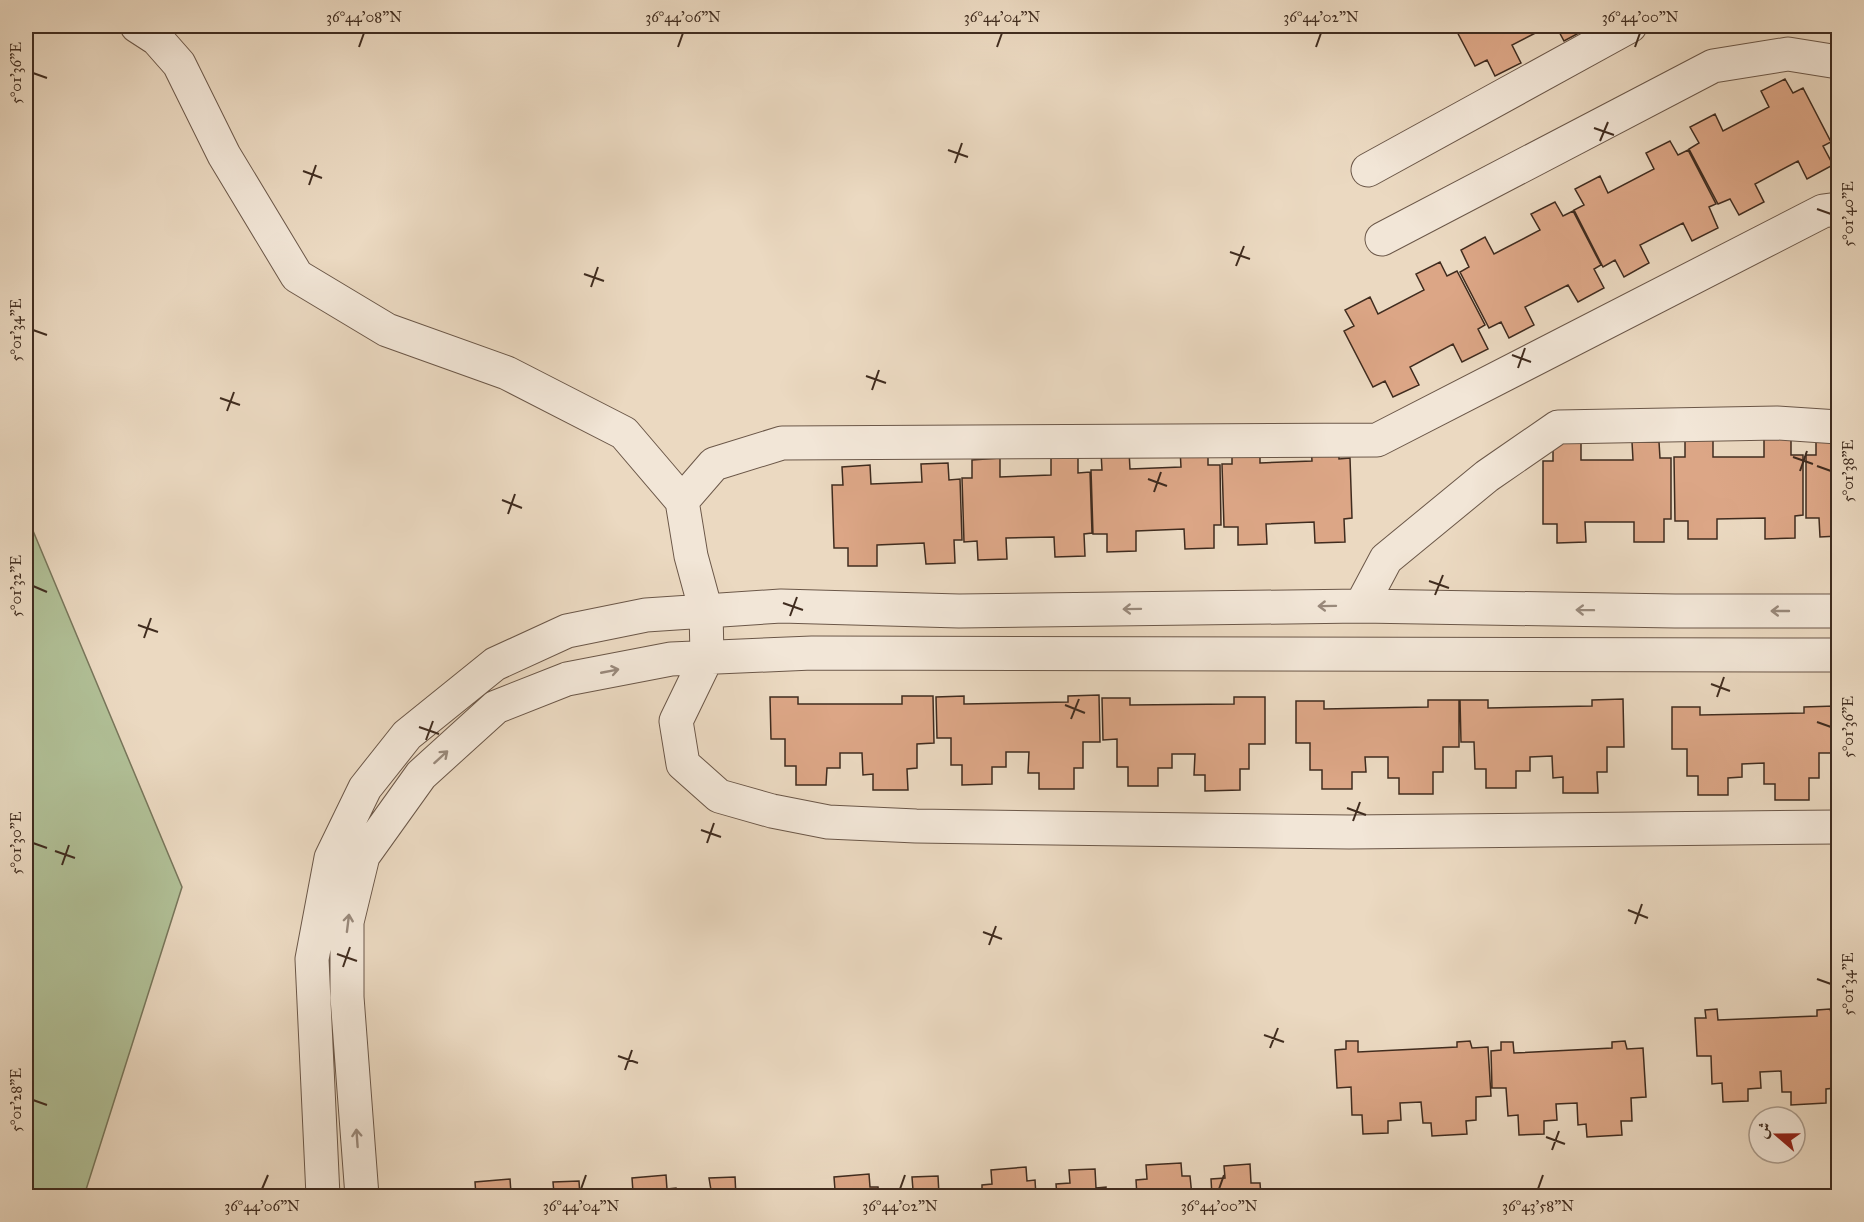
<svg xmlns="http://www.w3.org/2000/svg" width="1864" height="1222" viewBox="0 0 1864 1222" font-family="'IM FELL Great Primer',Amiri,serif">
<style>
.grass{fill:#b1c097;stroke:#78765b;stroke-width:1.5}
.building{fill:#dca686;stroke:#402c1f;stroke-width:1.5}
.lines{fill:none;stroke-linecap:round;stroke-linejoin:round}
.minor-casing{stroke:#6b5748;stroke-width:35}
.minor{stroke:#f2e6d7;stroke-width:33}
.oneway{stroke:#99897b}
.ticks{fill:none;stroke:#402c1f;stroke-width:2}
.neatline{fill:none;stroke:#402c1f;stroke-width:2}
.ticks-label{font-size:15px;text-anchor:middle;fill:#402c1f}
</style>
<rect width="100%" height="100%" fill="#ebd9c1"/>
<filter id="stains"><feTurbulence type="fractalNoise" baseFrequency=".00333" numOctaves="4"/><feColorMatrix values="0 0 0 0 .2 0 0 0 0 .09 0 0 0 0 .02 0 0 0 .5 -.17"/></filter>
<radialGradient id="worn" r=".72"><stop offset=".6" stop-color="#630" stop-opacity="0"/><stop offset="1" stop-color="#630" stop-opacity=".3"/></radialGradient>
<path class="grass" d="M 26,514 L 182,887 L 84,1196 L 26,1196 Z"/>
<path class="building" d="M 1454,26 L 1549,26 L 1512,45 L 1521,63 L 1495,76 L 1487,60 L 1475,66 Z
M 1556,26 L 1589,26 L 1590,27 L 1564,41 Z
M 1785,79 L 1793,93 L 1803,88 L 1831,142 L 1823,146 L 1833,165 L 1807,179 L 1798,161 L 1755,184 L 1764,202 L 1739,215 L 1730,199 L 1718,204 L 1689,149 L 1699,143 L 1690,127 L 1715,114 L 1723,131 L 1769,107 L 1761,91 Z
M 1670,141 L 1678,155 L 1688,150 L 1716,204 L 1709,207 L 1718,228 L 1692,241 L 1683,223 L 1640,245 L 1649,263 L 1624,277 L 1615,260 L 1603,267 L 1574,210 L 1584,205 L 1575,189 L 1600,176 L 1608,193 L 1654,169 L 1646,153 Z
M 1555,202 L 1563,216 L 1573,211 L 1601,265 L 1594,269 L 1604,288 L 1578,302 L 1568,285 L 1525,307 L 1534,325 L 1509,338 L 1501,322 L 1489,328 L 1460,272 L 1469,267 L 1461,250 L 1485,237 L 1494,254 L 1540,230 L 1531,214 Z
M 1440,262 L 1447,276 L 1457,271 L 1485,325 L 1478,329 L 1488,349 L 1462,362 L 1453,344 L 1410,367 L 1419,385 L 1393,397 L 1385,381 L 1373,387 L 1344,331 L 1354,326 L 1345,310 L 1370,297 L 1378,314 L 1424,290 L 1416,274 Z
M 1816,436 L 1838,436 L 1838,536 L 1820,537 L 1819,518 L 1806,518 L 1806,455 L 1816,455 Z
M 1791,438 L 1791,455 L 1803,455 L 1803,515 L 1795,516 L 1795,538 L 1765,539 L 1765,518 L 1717,519 L 1717,539 L 1688,539 L 1688,521 L 1675,521 L 1674,457 L 1685,457 L 1685,439 L 1713,439 L 1713,457 L 1764,457 L 1764,439 Z
M 1338,442 L 1339,459 L 1350,458 L 1352,518 L 1344,519 L 1345,542 L 1315,543 L 1314,522 L 1266,524 L 1267,544 L 1238,545 L 1238,527 L 1224,527 L 1222,464 L 1232,464 L 1232,445 L 1260,444 L 1260,463 L 1312,461 L 1311,443 Z
M 1553,442 L 1581,442 L 1581,460 L 1633,460 L 1632,442 L 1659,442 L 1660,458 L 1671,458 L 1671,519 L 1664,519 L 1664,542 L 1634,542 L 1634,522 L 1585,522 L 1586,542 L 1557,543 L 1557,524 L 1543,524 L 1543,461 L 1553,461 Z
M 1208,448 L 1208,465 L 1220,465 L 1221,525 L 1214,525 L 1214,548 L 1185,549 L 1184,529 L 1136,531 L 1136,551 L 1107,552 L 1107,534 L 1093,534 L 1091,470 L 1102,470 L 1101,452 L 1129,451 L 1130,469 L 1181,467 L 1180,449 Z
M 1078,456 L 1078,473 L 1090,472 L 1092,533 L 1084,534 L 1085,556 L 1055,557 L 1054,537 L 1006,538 L 1007,559 L 978,560 L 977,541 L 964,542 L 962,478 L 972,478 L 972,460 L 1000,458 L 1000,477 L 1051,475 L 1051,457 Z
M 948,463 L 949,480 L 960,479 L 962,540 L 954,540 L 955,563 L 926,564 L 924,543 L 877,545 L 877,566 L 848,566 L 848,548 L 834,548 L 832,485 L 843,485 L 842,467 L 870,465 L 871,484 L 922,482 L 921,464 Z
M 1099,695 L 1100,742 L 1083,742 L 1083,768 L 1074,768 L 1074,789 L 1039,789 L 1039,773 L 1028,773 L 1029,752 L 1006,752 L 1006,767 L 992,767 L 992,784 L 962,785 L 962,765 L 951,765 L 951,738 L 937,738 L 936,697 L 964,696 L 964,704 L 1068,702 L 1068,696 Z
M 902,696 L 933,696 L 934,743 L 917,744 L 917,768 L 907,769 L 908,790 L 873,790 L 873,774 L 863,775 L 862,753 L 840,753 L 840,768 L 827,768 L 826,785 L 796,785 L 796,766 L 785,766 L 785,739 L 771,739 L 770,697 L 798,697 L 798,704 L 902,704 Z
M 1234,697 L 1265,697 L 1265,744 L 1249,744 L 1249,769 L 1240,769 L 1240,790 L 1205,791 L 1205,775 L 1194,775 L 1195,754 L 1172,754 L 1172,768 L 1158,768 L 1158,786 L 1128,786 L 1128,767 L 1117,767 L 1117,739 L 1103,740 L 1102,698 L 1130,698 L 1130,705 L 1234,704 Z
M 1623,699 L 1624,747 L 1607,747 L 1607,772 L 1597,772 L 1598,793 L 1563,793 L 1563,777 L 1553,778 L 1552,756 L 1530,757 L 1530,771 L 1516,771 L 1516,788 L 1486,788 L 1486,769 L 1475,769 L 1474,742 L 1461,742 L 1460,700 L 1488,700 L 1488,708 L 1592,706 L 1592,700 Z
M 1428,700 L 1459,700 L 1459,747 L 1443,747 L 1443,772 L 1433,772 L 1433,794 L 1399,794 L 1399,778 L 1388,778 L 1388,757 L 1365,757 L 1366,772 L 1352,772 L 1352,789 L 1322,789 L 1322,770 L 1310,770 L 1310,743 L 1296,743 L 1296,701 L 1324,701 L 1324,709 L 1428,707 Z
M 1835,706 L 1835,753 L 1819,753 L 1819,778 L 1809,778 L 1809,800 L 1775,800 L 1775,784 L 1764,784 L 1764,763 L 1742,764 L 1742,777 L 1728,778 L 1728,795 L 1698,795 L 1698,776 L 1687,776 L 1687,749 L 1672,749 L 1672,707 L 1700,707 L 1700,715 L 1804,713 L 1804,707 Z
M 1717,1009 L 1718,1020 L 1817,1016 L 1817,1010 L 1830,1009 L 1832,1016 L 1838,1016 L 1838,1065 L 1835,1066 L 1836,1088 L 1826,1089 L 1826,1103 L 1791,1105 L 1791,1092 L 1782,1092 L 1781,1071 L 1760,1072 L 1761,1088 L 1748,1089 L 1748,1101 L 1723,1102 L 1722,1083 L 1712,1084 L 1711,1056 L 1697,1056 L 1695,1018 L 1706,1018 L 1705,1010 Z
M 1346,1041 L 1358,1041 L 1358,1052 L 1457,1047 L 1457,1042 L 1470,1041 L 1472,1048 L 1488,1047 L 1491,1096 L 1476,1097 L 1476,1120 L 1466,1121 L 1467,1134 L 1432,1136 L 1431,1123 L 1423,1123 L 1421,1102 L 1400,1103 L 1401,1120 L 1388,1121 L 1388,1133 L 1363,1134 L 1362,1115 L 1352,1115 L 1351,1087 L 1337,1088 L 1335,1050 L 1346,1049 Z
M 1625,1041 L 1627,1049 L 1643,1048 L 1646,1097 L 1631,1098 L 1632,1121 L 1621,1121 L 1622,1135 L 1587,1137 L 1586,1124 L 1578,1125 L 1577,1103 L 1556,1104 L 1557,1120 L 1544,1121 L 1544,1134 L 1519,1135 L 1518,1115 L 1508,1116 L 1506,1088 L 1492,1088 L 1491,1051 L 1501,1050 L 1501,1042 L 1513,1042 L 1514,1053 L 1612,1048 L 1612,1042 Z
M 1181,1163 L 1182,1176 L 1190,1176 L 1192,1196 L 1137,1196 L 1136,1180 L 1147,1179 L 1146,1165 Z
M 1250,1164 L 1251,1183 L 1260,1183 L 1261,1196 L 1198,1196 L 1212,1196 L 1211,1179 L 1225,1178 L 1224,1166 Z
M 1026,1167 L 1027,1181 L 1035,1180 L 1036,1196 L 982,1196 L 982,1185 L 992,1184 L 991,1170 Z
M 1095,1169 L 1096,1188 L 1106,1187 L 1106,1196 L 1057,1196 L 1056,1184 L 1070,1183 L 1069,1170 Z
M 869,1174 L 870,1187 L 878,1187 L 879,1196 L 824,1196 L 824,1191 L 835,1190 L 834,1177 Z
M 666,1175 L 667,1189 L 676,1188 L 677,1196 L 622,1196 L 622,1192 L 633,1192 L 632,1178 Z
M 938,1176 L 939,1195 L 948,1194 L 948,1196 L 900,1196 L 900,1190 L 913,1190 L 912,1177 Z
M 735,1177 L 736,1196 L 746,1195 L 746,1196 L 697,1196 L 697,1192 L 711,1190 L 709,1178 Z
M 510,1179 L 511,1193 L 519,1192 L 519,1196 L 465,1196 L 476,1196 L 475,1182 Z
M 579,1181 L 580,1196 L 540,1196 L 554,1194 L 553,1182 Z"/>
<g class="lines">
<g class="minor-casing">
<path id="minor" d="M 137,26 L 157,39 L 179,64 L 224,155 L 297,276 L 387,330 L 507,373 L 624,433 L 682,501 L 691,556 L 706,611 L 707,657 L 676,721 L 683,764 L 719,796 L 772,811 L 828,822 L 916,826 L 1349,832 L 1838,827
M 1368,170 L 1630,26
M 1382,239 L 1713,66 L 1788,54 L 1838,62
M 682,501 L 714,464 L 782,443 L 1377,440 L 1823,211 L 1838,209
M 1361,606 L 1386,559 L 1487,476 L 1558,427 L 1777,423 L 1838,427
M 323,1196 L 312,959 L 331,858 L 365,788 L 407,735 L 495,664 L 567,631 L 646,615 L 781,606 L 959,611 L 1361,606 L 1675,611 L 1838,611
M 362,1196 L 347,997 L 347,922 L 363,856 L 421,775 L 496,707 L 567,679 L 671,659 L 812,653 L 1838,655"/>
</g>
<use href="#minor" class="minor"/>
</g>
<defs><path id="oneway-shaft" d="M-6 0H5M1.5-3L5.5 0L1.5 3" fill="none" stroke-width="1.6" stroke-linecap="round" stroke-linejoin="round" transform="scale(1.5)"/></defs>
<g class="oneway">
<use href="#oneway-shaft" transform="translate(1327 606) rotate(179)"/>
<use href="#oneway-shaft" transform="translate(1132 609) rotate(179)"/>
<use href="#oneway-shaft" transform="translate(1585 610) rotate(-179)"/>
<use href="#oneway-shaft" transform="translate(1780 611) rotate(180)"/>
<use href="#oneway-shaft" transform="translate(610 671) rotate(-11)"/>
<use href="#oneway-shaft" transform="translate(441 757) rotate(-42)"/>
<use href="#oneway-shaft" transform="translate(348 923) rotate(-83)"/>
<use href="#oneway-shaft" transform="translate(357 1138) rotate(-94)"/>
</g>
<path class="ticks" d="M 359,47 L 364,33M 678,47 L 683,33M 997,47 L 1002,33M 1316,47 L 1321,33M 1635,47 L 1640,33M 33,73 L 47,78M 1594,128 L 1614,135M 1600,141 L 1608,122M 948,150 L 968,157M 955,163 L 962,143M 303,171 L 322,178M 309,185 L 316,165M 1817,209 L 1831,214M 1230,252 L 1250,259M 1236,266 L 1244,246M 584,274 L 604,281M 591,287 L 598,267M 33,330 L 47,335M 1512,355 L 1531,362M 1518,368 L 1525,348M 866,376 L 886,383M 872,390 L 879,370M 220,398 L 240,405M 227,411 L 234,392M 1793,457 L 1813,464M 1817,466 L 1831,471M 1800,471 L 1807,451M 1148,479 L 1167,486M 1154,492 L 1161,472M 502,500 L 522,508M 508,514 L 515,494M 1429,581 L 1449,588M 33,586 L 47,592M 1435,595 L 1443,575M 783,603 L 803,610M 790,616 L 797,597M 138,625 L 158,632M 144,638 L 151,618M 1711,684 L 1730,691M 1717,697 L 1724,677M 1065,705 L 1085,713M 1071,719 L 1079,699M 1817,722 L 1831,727M 419,727 L 439,734M 426,740 L 433,721M 1347,808 L 1366,815M 1353,821 L 1360,802M 701,830 L 721,837M 33,843 L 47,848M 707,843 L 714,823M 55,851 L 75,858M 62,865 L 69,845M 1628,910 L 1648,918M 1635,924 L 1642,904M 983,932 L 1002,939M 989,945 L 996,926M 337,954 L 357,961M 343,967 L 350,947M 1817,979 L 1831,984M 1264,1035 L 1284,1042M 1270,1048 L 1278,1028M 618,1056 L 638,1063M 625,1070 L 632,1050M 33,1100 L 47,1105M 1546,1137 L 1565,1144M 1552,1150 L 1559,1131M 262,1189 L 268,1175M 581,1189 L 586,1175M 900,1189 L 905,1175M 1219,1189 L 1224,1175M 1538,1189 L 1543,1175"/>
<rect width="1864" height="1222" fill="none" stroke="#ebd9c1" stroke-width="66"/>
<g transform="translate(1777 1135) rotate(290)"><circle r="28" fill="#f2e6d7" stroke="#ab9c8d" stroke-width="1.5"/>
<path d="M0-4.5L10 22L0 15L-10 22Z" fill="#8f2418"/>
<text y="-9" font-size="16" font-weight="bold" text-anchor="middle" fill="#402c1f">ش</text>
</g>
<rect x="33" y="33" width="1798" height="1156" class="neatline"/>
<g class="ticks-label">
<text x="364" y="22">36°44'08"N</text>
<text x="683" y="22">36°44'06"N</text>
<text x="1002" y="22">36°44'04"N</text>
<text x="1321" y="22">36°44'02"N</text>
<text x="1640" y="22">36°44'00"N</text>
<text transform="translate(16 73) rotate(-90)" y="5">5°01'36"E</text>
<text transform="translate(1848 214) rotate(-90)" y="5">5°01'40"E</text>
<text transform="translate(16 330) rotate(-90)" y="5">5°01'34"E</text>
<text transform="translate(1848 471) rotate(-90)" y="5">5°01'38"E</text>
<text transform="translate(16 586) rotate(-90)" y="5">5°01'32"E</text>
<text transform="translate(1848 727) rotate(-90)" y="5">5°01'36"E</text>
<text transform="translate(16 843) rotate(-90)" y="5">5°01'30"E</text>
<text transform="translate(1848 984) rotate(-90)" y="5">5°01'34"E</text>
<text transform="translate(16 1100) rotate(-90)" y="5">5°01'28"E</text>
<text x="262" y="1211">36°44'06"N</text>
<text x="581" y="1211">36°44'04"N</text>
<text x="900" y="1211">36°44'02"N</text>
<text x="1219" y="1211">36°44'00"N</text>
<text x="1538" y="1211">36°43'58"N</text>
</g>
<rect width="100%" height="100%" filter="url(#stains)"/>
<rect width="100%" height="100%" fill="url(#worn)"/>
</svg>
